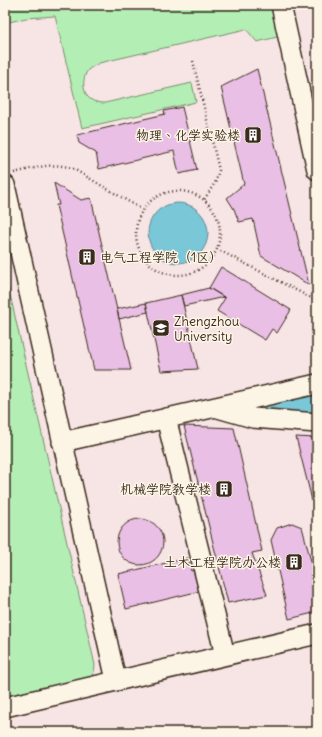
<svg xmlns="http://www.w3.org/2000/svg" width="322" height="737" viewBox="0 0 322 737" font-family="Delius,'LXGW WenKai TC',sans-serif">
  <rect width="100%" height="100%" fill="#f7e5e5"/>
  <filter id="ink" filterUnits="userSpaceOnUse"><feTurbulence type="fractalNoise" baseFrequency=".025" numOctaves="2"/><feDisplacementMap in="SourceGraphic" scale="8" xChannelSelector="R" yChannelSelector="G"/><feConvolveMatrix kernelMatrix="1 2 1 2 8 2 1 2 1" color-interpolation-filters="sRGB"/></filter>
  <g filter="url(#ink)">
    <path fill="#b3efb5" stroke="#778c6a" d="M5 5H274L281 36 257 42 246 29 99 63C96 65 91 67 88 70 82 77 82 93 90 99 94 102 100 103 105 103L192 83 196 102 82 128 55 16 26 18 5 23Z
      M5 273 95 665 94 672 91 677 5 697Z"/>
    <path fill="#7ac7d8" stroke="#61888e" d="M148 233a30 30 0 1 1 60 0a30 30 0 1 1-60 0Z
      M317 393V415L253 409 252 407Z"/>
    <path fill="#eabfe6" stroke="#3b2a1e" d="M257 69 309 285 261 256 253 219 239 222 234 209 227 198 244 184 221 87Z
      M182 107 197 170 179 174 174 151 99 169 96 153 79 143 77 135 165 114 164 111Z
      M54 183 81 200 91 198 131 370H94L56 205H59Z
      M221 267 291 310 277 333 272 329 265 340 217 311 225 298 209 288Z
      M209 288 224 297 184 306 181 295Z
      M181 295 198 369 161 371 146 303Z
      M146 303 148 312 119 319 117 309Z
      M184 426 234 428 262 551 252 553 267 595 228 603Z
      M296 437 317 438V520Z
      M117 542a23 23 0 1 1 46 0a23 23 0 1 1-46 0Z
      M292 523 302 527 317 584V612L289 619 271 540 277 528Z
      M188 558 191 571 199 569 204 590 126 609 118 574Z"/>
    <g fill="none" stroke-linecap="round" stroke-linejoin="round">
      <defs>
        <path id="minor" d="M281 5 317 170
          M5 185 116 680
          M218 408 253 418 317 423
          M166 418 225 655
          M62 442 317 384
          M5 707 317 634"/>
      </defs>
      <use href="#minor" stroke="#3b2a1e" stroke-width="22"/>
      <path stroke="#3b2a1e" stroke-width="2.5" stroke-dasharray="1 3" stroke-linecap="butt" d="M193 61 219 170 216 181 204 200
        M14 173C35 168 51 162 72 168L143 210
        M136 233a42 42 0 1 1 84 0a42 42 0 1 1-84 0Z
        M217 249 317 301"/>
      <use href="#minor" stroke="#fcf5e5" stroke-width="19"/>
    </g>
  </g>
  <defs>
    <symbol id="building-square" viewBox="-11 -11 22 22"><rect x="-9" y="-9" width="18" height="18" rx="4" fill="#3b2a1e" stroke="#fcf5e5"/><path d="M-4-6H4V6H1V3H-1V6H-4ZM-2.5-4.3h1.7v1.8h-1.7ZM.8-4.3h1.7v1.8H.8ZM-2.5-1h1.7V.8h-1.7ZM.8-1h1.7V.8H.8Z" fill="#fff"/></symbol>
    <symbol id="university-square" viewBox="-11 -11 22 22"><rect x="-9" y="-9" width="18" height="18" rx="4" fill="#3b2a1e" stroke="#fcf5e5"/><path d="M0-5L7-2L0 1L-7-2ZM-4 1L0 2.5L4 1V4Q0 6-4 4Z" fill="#fff"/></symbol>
  </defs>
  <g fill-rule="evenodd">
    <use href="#building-square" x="243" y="125" width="20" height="20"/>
    <use href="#building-square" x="77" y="247" width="20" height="20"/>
    <use href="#university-square" x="151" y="318" width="20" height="20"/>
    <use href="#building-square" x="214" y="479" width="20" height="20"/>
    <use href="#building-square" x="284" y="552" width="20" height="20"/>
  </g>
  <g text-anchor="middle" stroke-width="3" stroke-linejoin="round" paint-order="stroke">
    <g font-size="13" fill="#3b2a1e" stroke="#fcf5e5" text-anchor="end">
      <text x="240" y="140">物理、化学实验楼</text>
      <text x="100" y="262" text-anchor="start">电气工程学院（1区）</text>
      <text x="174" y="326" text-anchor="start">Zhengzhou<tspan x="174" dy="15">University</tspan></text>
      <text x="211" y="494">机械学院教学楼</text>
      <text x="281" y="567">土木工程学院办公楼</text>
    </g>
  </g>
  <rect width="322" height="737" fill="none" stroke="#fcf5e5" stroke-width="20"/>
  <rect x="10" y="10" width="302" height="717" fill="none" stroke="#3b2a1e" stroke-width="1.5" filter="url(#ink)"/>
</svg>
